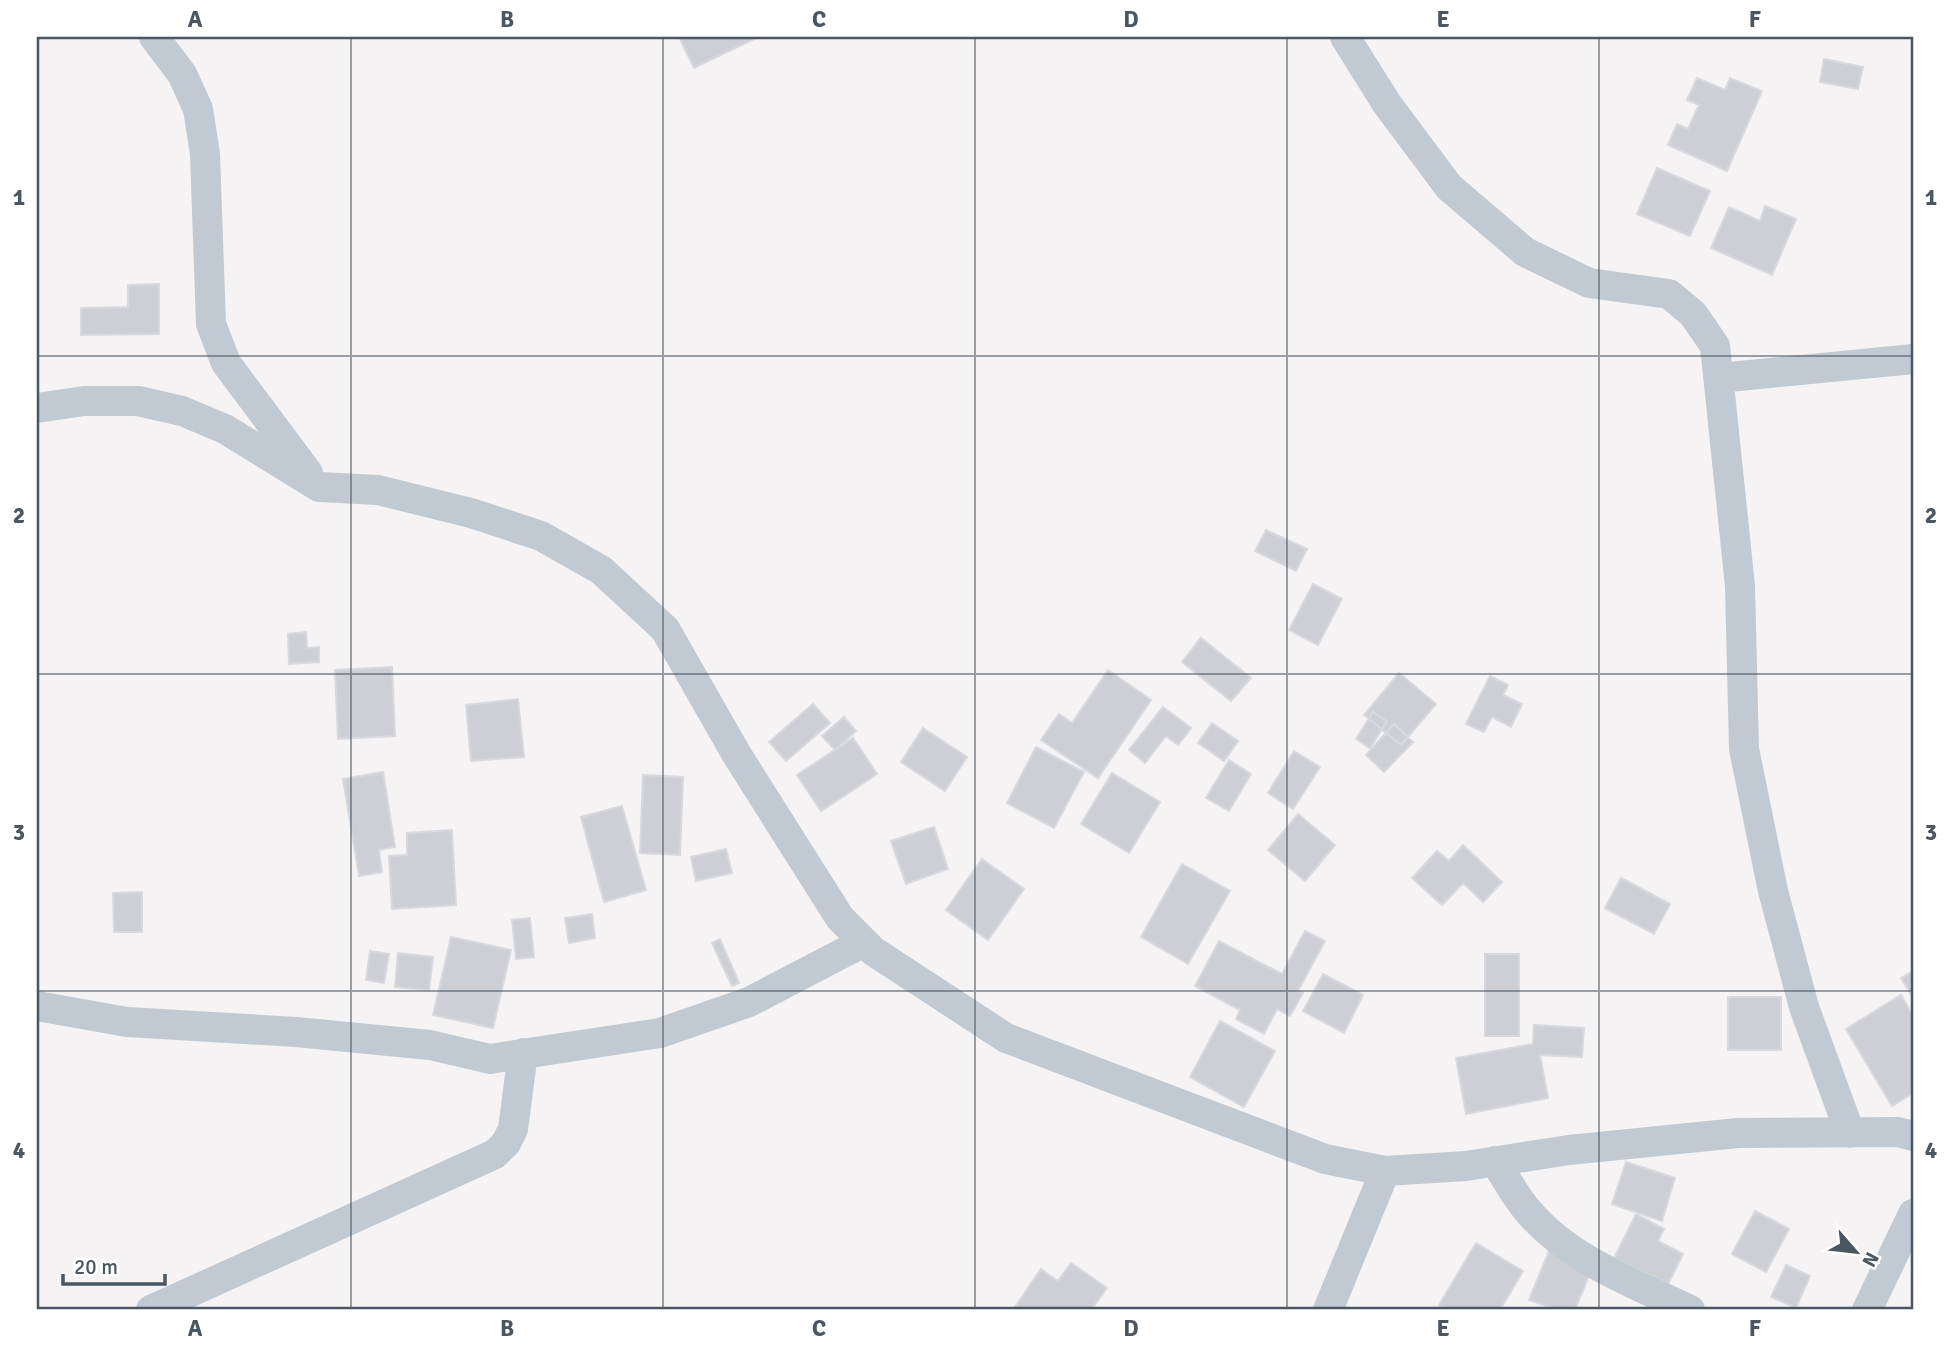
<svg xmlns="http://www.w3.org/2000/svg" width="1950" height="1347" viewBox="0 0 1950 1347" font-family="Signika,sans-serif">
  <rect width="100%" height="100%" fill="#f5f3f3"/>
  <path fill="#cdcfd5" stroke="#d7d9de" stroke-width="2" d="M679 37H758L694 68Z
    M1824 59 1863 67 1858 89 1820 82Z
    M1697 78 1725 90 1730 78 1762 91 1727 171 1668 145 1677 124 1688 129 1699 105 1687 100Z
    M1657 168 1710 191 1690 236 1637 214Z
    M1765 206 1796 219 1772 275 1711 248 1729 207 1760 221Z
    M159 284V334L81 335V308L128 307V285Z
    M1266 530 1307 549 1296 571 1255 551Z
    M1313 584 1342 599 1318 645 1289 630Z
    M306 632 307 648 319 647V662L289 664 288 634Z
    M1201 638 1251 678 1231 701 1182 662Z
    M392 667 395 736 338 739 335 670Z
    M1108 670 1151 700 1098 778 1041 740 1059 714 1072 723Z
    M1399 673 1436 704 1401 745 1364 715Z
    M1490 676 1508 685 1503 695 1522 704 1511 727 1492 717 1484 732 1466 724Z
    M518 699 524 757 471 761 466 705Z
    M813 704 830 723 786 761 769 742Z
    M1163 707 1191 728 1178 745 1166 736 1145 763 1129 750Z
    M1373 712 1387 721 1370 748 1356 739Z
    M844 717 856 731 835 750 822 736Z
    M1212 723 1238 741 1224 761 1198 743Z
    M1394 724 1413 742 1384 772 1366 755Z
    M923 728 967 757 945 791 901 762Z
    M853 738 877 774 821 811 797 775Z
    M1036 747 1084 772 1054 828 1007 803Z
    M1294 751 1320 767 1293 809 1268 793Z
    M1229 760 1251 774 1229 811 1206 798Z
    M383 772 395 847 379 850 382 872 359 876 343 779Z
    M1112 773 1160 802 1129 853 1081 824Z
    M643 775 683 777 680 855 640 853Z
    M622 806 646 890 604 902 581 817Z
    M1298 814 1335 845 1305 881 1268 850Z
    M934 827 948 869 906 884 891 841Z
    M452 830 456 905 392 909 389 856 407 855V833Z
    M1463 845 1502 882 1483 902 1463 883 1442 905 1412 878 1437 851 1449 861Z
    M726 849 732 873 696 881 691 857Z
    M982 859 1024 889 988 940 946 910Z
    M1182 864 1230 891 1188 964 1141 937Z
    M1621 878 1670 904 1654 934 1605 908Z
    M142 892V932H114L113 893Z
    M592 914 595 938 569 943 565 918Z
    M530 918 534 957 516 959 512 920Z
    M1305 931 1325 941 1298 991 1303 993 1290 1016 1277 1009 1264 1034 1236 1019 1240 1010 1195 986 1219 941 1282 974Z
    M451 937 511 950 493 1028 433 1015Z
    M720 939 739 983 732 986 712 943Z
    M370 951 389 954 384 983 366 980Z
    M398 953 433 957 429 990 395 987Z
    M1485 954H1519V1036H1485Z
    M1913 971V997L1901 978Z
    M1323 974 1363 995 1344 1033 1303 1011Z
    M1901 995 1913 1016V1093L1892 1106 1846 1029Z
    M1728 997H1781V1050H1728Z
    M1220 1021 1275 1051 1244 1107 1190 1077Z
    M1534 1025 1584 1028 1582 1057 1540 1055 1548 1098 1466 1114 1456 1058 1533 1044Z
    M1626 1162 1675 1178 1662 1221 1612 1204Z
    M1755 1211 1789 1229 1766 1272 1732 1254Z
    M1636 1214 1664 1229 1658 1241 1683 1254 1668 1284 1614 1258Z
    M1476 1243 1523 1271 1500 1310H1449L1439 1305Z
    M1549 1251 1592 1268 1575 1310H1557L1529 1300Z
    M1071 1263 1107 1288 1091 1310H1013L1041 1269 1058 1281Z
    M1786 1265 1810 1276 1796 1308 1771 1297Z"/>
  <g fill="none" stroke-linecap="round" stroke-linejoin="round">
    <path stroke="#c1cad2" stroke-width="30" d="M154 37 182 74 198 109 205 154 211 324 226 363 308 473
      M1345 37 1387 104 1449 187 1525 252 1589 283 1669 294 1693 314 1715 346 1740 586 1744 749 1773 891 1804 1007 1850 1133
      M1719 378 1913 359
      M37 408 84 401H138L182 411 225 429 319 487 378 490 471 513 541 536 601 570 665 629 737 755 840 918 873 951 1006 1038 1325 1159 1385 1171 1466 1166 1569 1150 1738 1133 1898 1132 1913 1136
      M37 1006 127 1022 296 1032 430 1045 490 1059 660 1033 749 1002 864 942
      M1495 1161C1505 1177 1515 1196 1528 1211 1569 1260 1634 1283 1690 1310
      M151 1310 495 1154 506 1143 513 1129 523 1053
      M1328 1310 1385 1171
      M1867 1310 1913 1214"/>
  </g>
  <path fill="none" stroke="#4a5661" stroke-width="2" stroke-opacity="0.55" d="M351 37V1310M663 37V1310M975 37V1310M1287 37V1310M1599 37V1310M37 356H1913M37 674H1913M37 991H1913"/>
  <rect width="1950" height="1347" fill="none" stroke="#ffffff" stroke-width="77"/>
  <g transform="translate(1856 1252) rotate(118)" stroke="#ffffff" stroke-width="5" paint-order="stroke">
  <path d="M0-5L12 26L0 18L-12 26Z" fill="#4a5661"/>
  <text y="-10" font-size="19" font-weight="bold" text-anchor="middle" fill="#4a5661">N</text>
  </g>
  <path d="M63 1274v10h102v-10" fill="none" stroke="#4a5661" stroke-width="3.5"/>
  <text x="74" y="1274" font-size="21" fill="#4a5661" stroke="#ffffff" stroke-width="5" paint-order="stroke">20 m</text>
  <rect x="38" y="38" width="1874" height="1270" fill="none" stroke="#4a5661" stroke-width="2.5"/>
  <g font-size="23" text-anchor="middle" font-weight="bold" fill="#4a5661">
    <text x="195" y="27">A</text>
    <text x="507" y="27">B</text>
    <text x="819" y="27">C</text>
    <text x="1131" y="27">D</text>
    <text x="1443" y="27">E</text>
    <text x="1755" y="27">F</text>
    <text x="19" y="205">1</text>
    <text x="1931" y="205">1</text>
    <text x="19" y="523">2</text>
    <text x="1931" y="523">2</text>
    <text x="19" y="840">3</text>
    <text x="1931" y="840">3</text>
    <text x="19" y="1158">4</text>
    <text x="1931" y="1158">4</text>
    <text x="195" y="1336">A</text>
    <text x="507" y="1336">B</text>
    <text x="819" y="1336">C</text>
    <text x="1131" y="1336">D</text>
    <text x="1443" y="1336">E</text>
    <text x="1755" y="1336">F</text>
  </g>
</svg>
